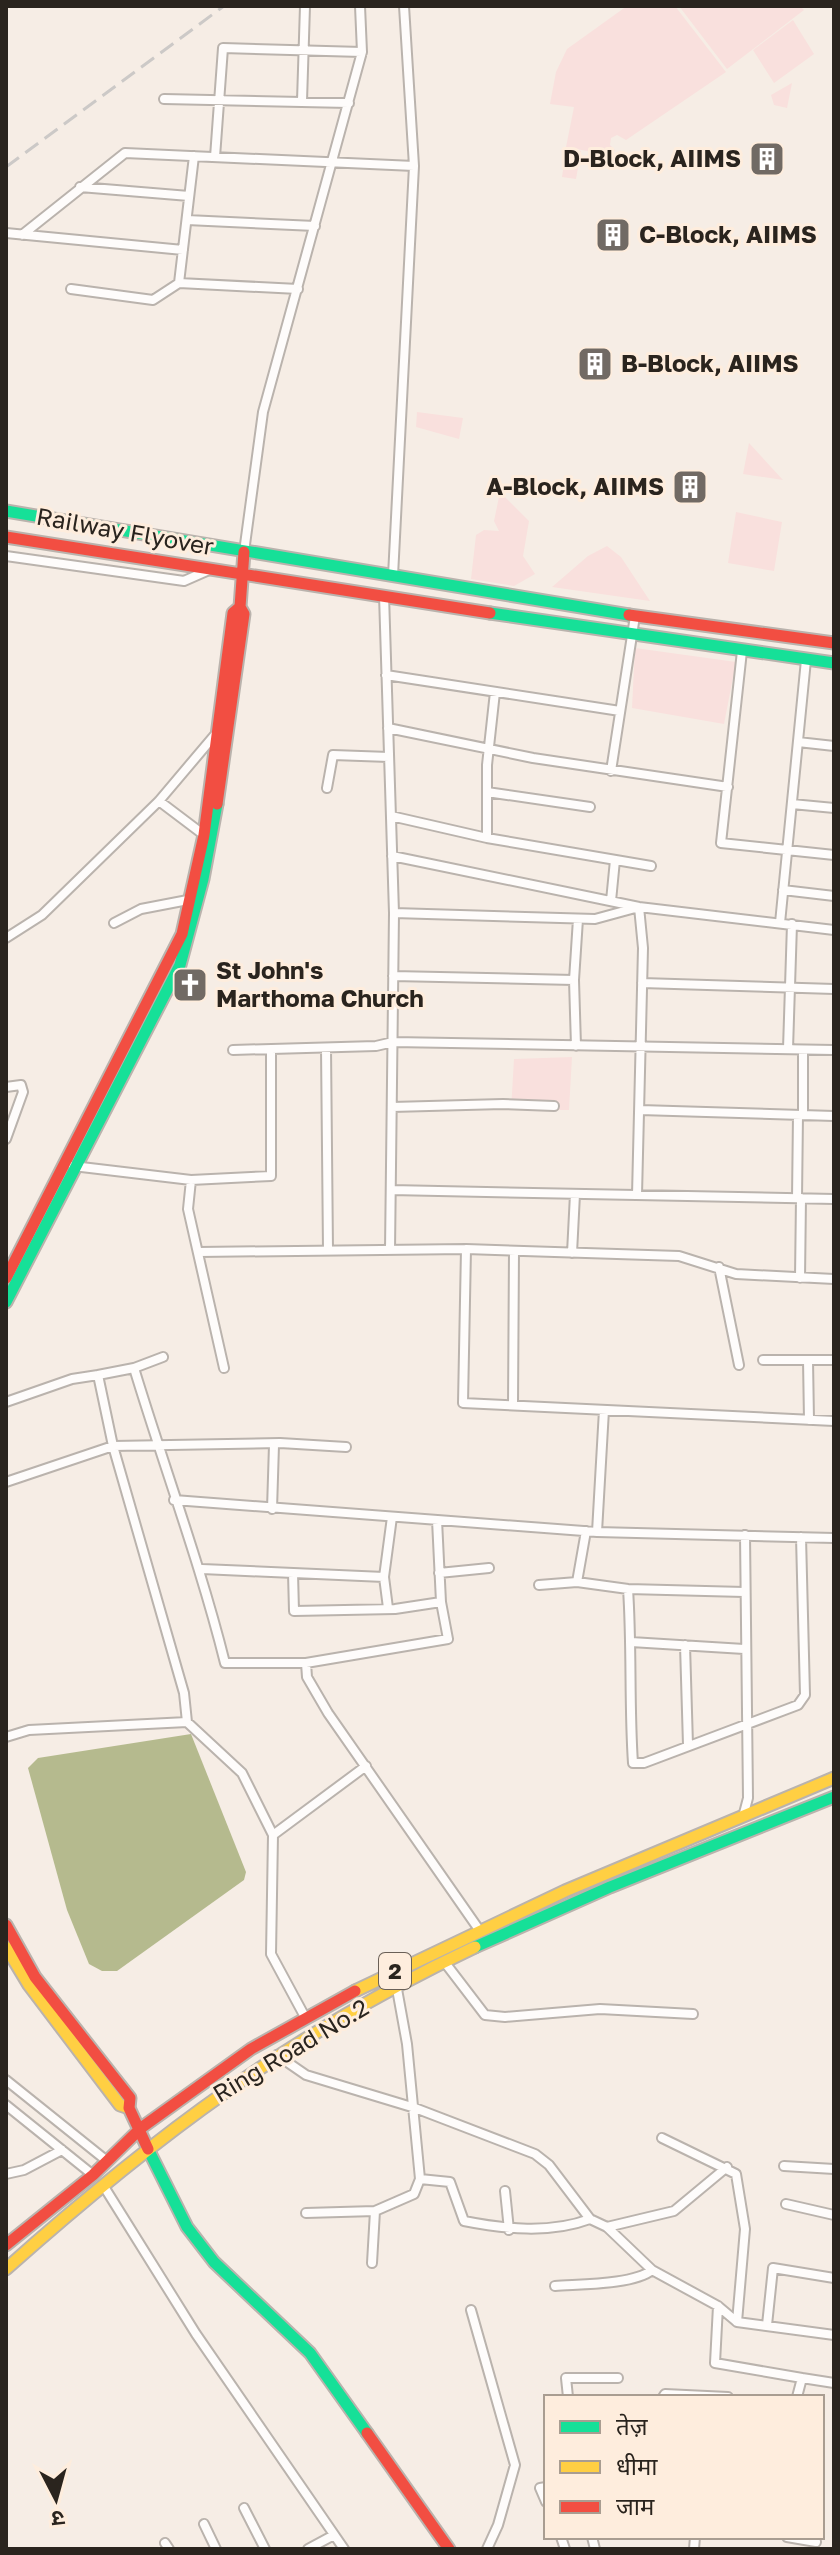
<svg xmlns="http://www.w3.org/2000/svg" width="840" height="2555" viewBox="0 0 840 2555" font-family="'Golos Text','Noto Sans Devanagari',sans-serif">
  <rect width="100%" height="100%" fill="#f6ede5"/>
  <path fill="#f9e0dd" d="M627 6H675L726 72 626 140 617 135 611 138 610 145 615 150 608 155 566 147 574 107 550 104 556 72 567 49Z
    M679 6H800L804 10 727 69Z
    M793 20 814 54 774 83 753 50Z
    M792 83 787 108 774 105 771 95Z
    M566 149 581 151 576 179 562 177Z
    M417 412 463 418 459 439 416 427Z
    M749 443 783 480 743 474Z
    M500 492 529 521 523 556 535 574 514 586 471 579 476 535 484 530 499 531 494 521Z
    M736 512 782 522 774 571 728 563Z
    M607 546 621 557 650 601 552 587 588 556Z
    M635 648 736 662 724 724 632 708Z
    M572 1057 569 1110H511L514 1059Z"/>
  <path fill="#b5ba8e" d="M191 1734 246 1872 244 1880 117 1971H102L89 1964 67 1910 28 1768 38 1758Z"/>
  <g fill="none" stroke-linecap="round" stroke-linejoin="round">
    <defs>
      <path id="street" d="M164 99 349 103
        M302 101 305 6
        M215 157 223 48 362 52
        M80 187 189 196
        M187 220 315 226
        M6 233 183 250
        M22 235 125 153 414 166
        M179 283 194 156
        M71 289 153 300 179 283 298 289
        M244 552 263 412 362 52 360 6
        M6 556 184 581 209 570
        M393 576 414 166 404 6
        M384 595 394 913 390 1250
        M742 651 721 843 834 855
        M386 675 620 711
        M388 728 533 758 728 787
        M798 742 834 746
        M611 771 635 616
        M327 788 333 755 389 757
        M487 792 590 807
        M159 801 204 835
        M792 804 834 808
        M391 816 487 838 651 866
        M487 838V765L495 692
        M392 856 639 907 834 930
        M783 890 834 896
        M611 901 615 860
        M394 913 595 919 639 907 643 948 637 1195
        M114 923 141 909 193 899
        M780 923 806 660
        M6 938 42 915 159 801 219 730
        M393 976 574 980
        M642 983 834 989
        M576 1046 574 980 578 919
        M326 1048 328 1250
        M788 1049 792 924
        M233 1050 376 1046 393 1042 834 1050
        M6 1087 21 1085 23 1092 6 1139
        M392 1107 503 1104 554 1106
        M640 1110 834 1116
        M803 1115V1050
        M73 1166 191 1180 271 1176V1052
        M191 1180 188 1209 224 1368
        M391 1190 834 1199
        M797 1198 798 1115
        M466 1249 463 1403 834 1421
        M199 1252 466 1249 679 1256 736 1274 834 1279
        M572 1253 575 1194
        M719 1267 739 1365
        M800 1278 801 1198
        M763 1360H834
        M808 1360 809 1420
        M134 1368 163 1357
        M98 1375 134 1368C164 1467 200 1563 225 1663H306L448 1639 441 1602 437 1520
        M6 1402 72 1379 98 1375 113 1446 184 1693 187 1722
        M513 1405 514 1251
        M6 1482 113 1446 280 1443 346 1447
        M174 1500 597 1532 834 1538
        M272 1509 274 1445
        M597 1532 604 1410
        M202 1569 384 1577
        M293 1573 294 1611 395 1609 441 1602
        M439 1573 489 1568
        M577 1582 586 1531
        M539 1585 577 1582 628 1589 744 1592
        M628 1589C632 1647 629 1705 633 1763H644L798 1705 805 1695 801 1537
        M388 1608 384 1577 392 1517
        M631 1642 744 1649
        M685 1645 688 1745
        M306 1663 307 1677 328 1713 480 1931
        M6 1737 29 1730 187 1722 242 1773 273 1835
        M743 1817 748 1798 745 1535
        M446 1964 485 2015 505 2017 600 2009 693 2014
        M305 2017 271 1954 273 1835 366 1766
        M277 2055 306 2075 415 2108 535 2154 549 2165 590 2219 607 2227 652 2270 718 2306 737 2322 834 2335
        M6 2080 107 2161
        M6 2105 93 2175
        M662 2138 736 2174 745 2229 737 2322
        M784 2166 834 2169
        M6 2174 24 2170 62 2150
        M420 2179 450 2182 464 2221C504 2229 550 2234 590 2219
        M103 2185 196 2334 344 2549
        M505 2191 509 2230
        M786 2204 834 2215
        M306 2213 375 2211 414 2194 420 2179 407 2044 397 1989
        M607 2227 674 2211 727 2167
        M372 2263 375 2211
        M555 2286C579 2284 633 2285 652 2270
        M718 2306 715 2363 802 2378
        M471 2310 515 2465 498 2525 487 2549
        M767 2325 773 2268 834 2278
        M568 2397 566 2378H618
        M663 2397 665 2394 728 2397
        M797 2397 802 2378 834 2383
        M546 2487 540 2488 546 2502
        M244 2508 265 2549
        M204 2524 216 2549
        M561 2537 565 2549
        M592 2537 595 2549
        M787 2537 816 2542
        M165 2543 169 2549
        M308 2549 334 2535
        M694 2549 695 2537"/>
      <path id="fast" d="M6 511 629 615
        M490 613 834 663
        M6 1302 180 965 203 879 217 804
        M475 1947 610 1887 834 1797
        M148 2149 187 2227 214 2262 310 2353 367 2433"/>
      <path id="slow" d="M6 1947 29 1985 120 2105 129 2108
        M355 1991 565 1891 834 1778
        M6 2269C155 2136 292 2033 475 1947"/>
      <path id="jam" d="M6 537 490 613
        M629 615 834 643
        M217 804 244 614 240 607 244 552
        M6 1278 182 934 204 835 233 613 240 607
        M6 1925 35 1977 130 2098 129 2108 148 2149
        M6 2245 93 2175 141 2128 251 2049 355 1991
        M367 2433 449 2549"/>
    </defs>
    <use href="#street" stroke="#bab3ad" stroke-width="12"/>
    <use href="#fast" stroke="#bab3ad" stroke-width="15"/>
    <use href="#slow" stroke="#bab3ad" stroke-width="15"/>
    <use href="#jam" stroke="#bab3ad" stroke-width="15"/>
    <use href="#street" stroke="#fefcfb" stroke-width="8"/>
    <use href="#fast" stroke="#16e098" stroke-width="11"/>
    <use href="#slow" stroke="#ffcf43" stroke-width="11"/>
    <use href="#jam" stroke="#f24e42" stroke-width="11"/>
    <path stroke="#ccc9c7" stroke-width="3" stroke-dasharray="16 8" stroke-linecap="butt" d="M6 167 224 6"/>
  </g>
  <defs>
    <symbol id="building-square" viewBox="-11 -11 22 22"><rect x="-9" y="-9" width="18" height="18" rx="4" fill="#716a64" stroke="#feeddd"/><path d="M-4-6H4V6H1V3H-1V6H-4ZM-2.5-4.3h1.7v1.8h-1.7ZM.8-4.3h1.7v1.8H.8ZM-2.5-1h1.7V.8h-1.7ZM.8-1h1.7V.8H.8Z" fill="#fff"/></symbol>
    <symbol id="church-square" viewBox="-11 -11 22 22"><rect x="-9" y="-9" width="18" height="18" rx="4" fill="#716a64" stroke="#feeddd"/><path d="M-1.2-6h2.4v3.5h3.3v2.4h-3.3V6h-2.4V-.1h-3.3v-2.4h3.3Z" fill="#fff"/></symbol>
  </defs>
  <g fill-rule="evenodd">
    <use href="#building-square" x="747" y="139" width="40" height="40"/>
    <use href="#building-square" x="593" y="215" width="40" height="40"/>
    <use href="#building-square" x="575" y="344" width="40" height="40"/>
    <use href="#building-square" x="670" y="467" width="40" height="40"/>
    <use href="#church-square" x="170" y="965" width="40" height="40"/>
  </g>
  <g text-anchor="middle" stroke-width="6" stroke-linejoin="round" paint-order="stroke">
    <rect fill="#feeddd" stroke="#6a6057" stroke-width="2" x="379" y="1953" width="32" height="36" rx="6"/>
    <g font-size="22" font-weight="bold" fill="#2a241e">
      <text x="395" y="1979">2</text>
    </g>
    <g font-size="24" font-weight="bold" fill="#2a241e" stroke="#feeddd" text-anchor="start">
      <text x="741" y="167" text-anchor="end">D-Block, AIIMS</text>
      <text x="639" y="243">C-Block, AIIMS</text>
      <text x="621" y="372">B-Block, AIIMS</text>
      <text x="664" y="495" text-anchor="end">A-Block, AIIMS</text>
      <text x="216" y="979">St John's<tspan x="216" dy="28">Marthoma Church</tspan></text>
    </g>
    <g font-size="24" fill="#2a241e" stroke="#feeddd">
      <text transform="translate(125 532) rotate(10)" y="8">Railway Flyover</text>
      <text transform="translate(291 2051) rotate(-31)" y="8">Ring Road No.2</text>
    </g>
  </g>
  <rect width="840" height="2555" fill="none" stroke="#2a241e" stroke-width="16"/>
  <rect x="544" y="2395" width="280" height="144" fill="#feeddd" stroke="#a99d91" stroke-width="2"/>
  <rect x="560" y="2421" width="40" height="12" fill="#16e098" stroke="#a99d91" stroke-width="2"/>
  <text x="616" y="2435" font-size="24" fill="#2a241e">तेज़</text>
  <rect x="560" y="2461" width="40" height="12" fill="#ffcf43" stroke="#a99d91" stroke-width="2"/>
  <text x="616" y="2475" font-size="24" fill="#2a241e">धीमा</text>
  <rect x="560" y="2501" width="40" height="12" fill="#f24e42" stroke="#a99d91" stroke-width="2"/>
  <text x="616" y="2515" font-size="24" fill="#2a241e">जाम</text>
  <g transform="translate(56 2499) rotate(174)" stroke="#feeddd" stroke-width="6" paint-order="stroke">
  <path d="M0-6L14 30L0 20L-14 30Z" fill="#2a241e"/>
  <text y="-12" font-size="22" font-weight="bold" text-anchor="middle" fill="#2a241e">उ</text>
  </g>
</svg>
